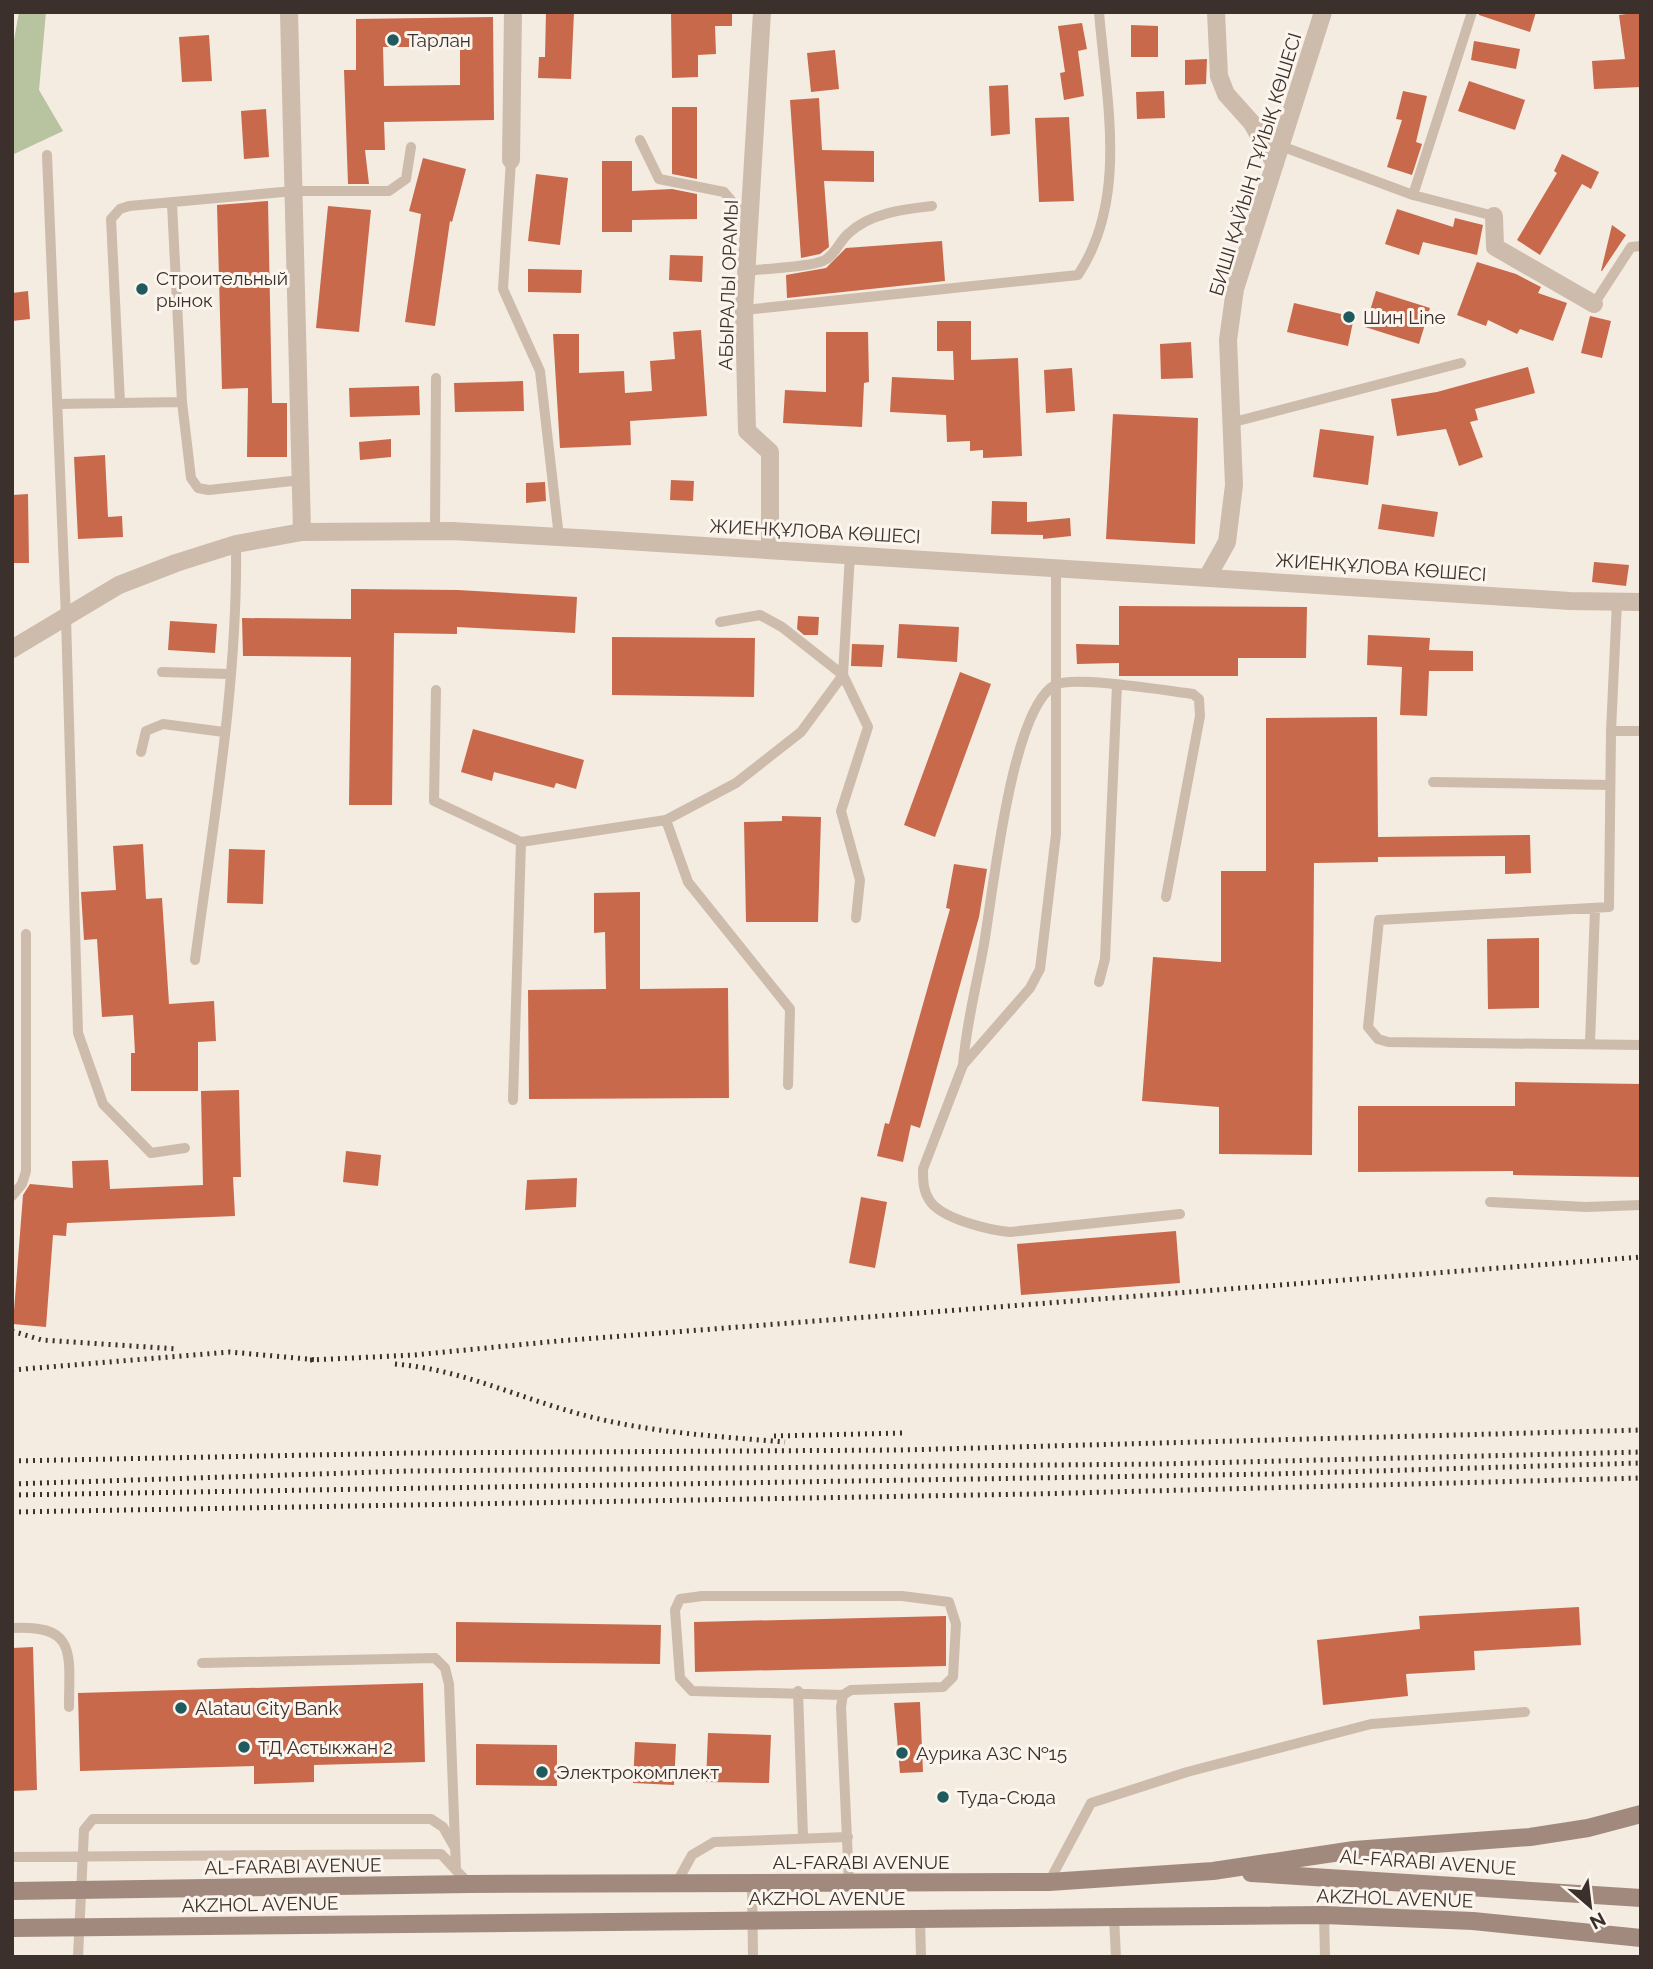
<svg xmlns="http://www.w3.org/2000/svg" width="1653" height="1969" viewBox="0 0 1653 1969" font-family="Raleway,sans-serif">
  <rect width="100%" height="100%" fill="#f4ebe1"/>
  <path fill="#b8c4a0" d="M19 12H46L39 90 63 131 12 155V51Z"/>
  <path fill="#c8694b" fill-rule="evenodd" d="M546 12H574L571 79 538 78 539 57H545Z
    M671 12H732V26H715L716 54 698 55V77L672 78Z
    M1479 12H1536L1530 32 1479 15Z
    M1641 12V87L1594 89 1592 61 1625 59 1619 15Z
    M493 17 494 120 384 122 385 150H365L369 184H348L344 70H356V19ZM383 47H460V85L384 86Z
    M1082 23 1087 49 1078 51 1084 96 1064 100 1060 73 1065 72 1058 26Z
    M1131 25 1158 26V57H1131Z
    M209 35 212 81 182 82 179 37Z
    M1474 41 1520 49 1516 69 1471 60Z
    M835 50 839 89 811 92 807 53Z
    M1207 59 1206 84 1185 85V60Z
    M1469 81 1525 100 1515 130 1458 111Z
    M1008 85 1010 134 991 136 989 86Z
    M1164 91 1165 118 1137 119 1136 92Z
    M1403 91 1427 96 1416 142 1422 144 1412 175 1387 167 1402 120 1396 119Z
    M819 98 822 150 874 151V182L824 181 829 247 820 254 801 258 790 100Z
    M672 107H697V179L672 174Z
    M266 109 269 157 244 159 241 111Z
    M1069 117 1074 201 1039 202 1035 118Z
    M1562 154 1599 172 1591 189 1582 184 1540 255 1517 240 1557 173 1554 171Z
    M423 158 466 169 452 222 450 221 435 326 405 322 421 214 409 211Z
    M602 161H632V191L672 189 697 194V219L632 220V232H602Z
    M536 174 568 178 560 245 528 241Z
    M268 201 272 403H287V457H247L248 388 222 389 217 205Z
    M328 206 371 210 359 332 316 328Z
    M1397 209 1453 227 1455 218 1483 225 1477 255 1423 242 1419 255 1385 244Z
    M1612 225 1626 235 1602 271H1601Z
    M942 241 945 281 787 298 786 275 826 268 846 248Z
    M670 255 703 256 702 282 669 280Z
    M1477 262 1516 274 1541 287 1538 293 1567 303 1553 341 1520 329 1517 334 1488 320 1486 326 1457 315Z
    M528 269 582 270 581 293 528 292Z
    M28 291 30 319 12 321V293Z
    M1376 291 1430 308 1419 344 1365 327Z
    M1294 303 1354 317 1348 346 1287 332Z
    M1590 316 1611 321 1602 358 1581 353Z
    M937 321H971V360L1018 358 1022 456 983 458V450L970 451V441L947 442 946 415 890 412 892 377 954 380 953 351H937Z
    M701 330 707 416 630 421 631 445 560 448 553 334H579V373L624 371 625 393 652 391 650 361 675 359 673 332Z
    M826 332H868L869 382 864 383 862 427 783 423 785 390 826 392Z
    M1191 342 1193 378 1161 379 1160 344Z
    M1528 367 1535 393 1475 409 1478 420 1470 422 1483 457 1459 466 1446 429 1397 436 1391 399 1437 392Z
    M1072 368 1075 411 1046 413 1044 370Z
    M523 381 524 411 455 412 454 383Z
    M419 386 420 415 350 417 349 388Z
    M1113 414 1198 418 1195 544 1106 539Z
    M1320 429 1374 436 1368 485 1313 477Z
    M391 439V457L360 460 359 442Z
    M105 455 108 517 122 516 123 537 78 539 74 457Z
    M671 480 694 481 693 501 670 500Z
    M545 482 546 501 526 503V483Z
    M28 494 29 563H12V495Z
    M992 501 1027 502V522L1070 518 1071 536 1043 539V535L991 534Z
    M1382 504 1438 512 1434 537 1378 529Z
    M1594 562 1629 565 1626 586 1592 582Z
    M351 589 458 590 577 597 575 633 457 627V634L394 633 392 805H349L351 657 243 656 242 618 351 619Z
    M1119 606 1307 607 1306 658H1238V676H1119V663L1077 664 1076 644 1119 645Z
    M798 616 819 617 818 635H804L797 629Z
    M170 621 217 624 215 653 168 650Z
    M899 624 959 627 957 662 897 658Z
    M1368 635 1430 638 1429 650 1473 651V671H1429L1427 716 1400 715 1402 667 1367 665Z
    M612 637 755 638 754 697 612 695Z
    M852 644 884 645 882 667 851 666Z
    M960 672 991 684 935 837 904 825Z
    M1377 717 1378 837 1530 835 1531 873 1505 874V856L1378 857V862L1314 863 1312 1155 1219 1154V1107L1142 1101 1153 957 1221 962V871H1266V718Z
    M473 729 584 760 576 789 556 783 554 788 494 772 492 781 461 772Z
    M782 816 821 817 818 922H746L744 822 782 821Z
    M143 844 146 899 162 898 169 1004 214 1001 216 1041 198 1042V1091H131V1053H135L133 1015 102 1017 97 939 84 940 81 892 116 890 113 846Z
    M229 849 265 850 263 904 227 903Z
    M954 864 987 869 979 917 920 1128 911 1125 903 1162 877 1156 885 1123 889 1124 950 909 946 908Z
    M640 892V989L728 988 729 1098 529 1099 528 990 606 989 605 932 594 933V893Z
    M1539 938V1008L1488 1009 1487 939Z
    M1515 1082 1641 1084V1177L1513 1175V1171L1358 1172V1106H1515Z
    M239 1090 241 1177H233L235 1216 67 1223 66 1236 53 1235 46 1327 13 1324 23 1195 30 1184 73 1188 72 1161 108 1160 110 1189 203 1185 201 1091Z
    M346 1151 381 1155 378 1186 343 1182Z
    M577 1178 576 1207 525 1210 527 1180Z
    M861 1197 887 1202 875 1268 849 1263Z
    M1176 1231 1180 1283 1021 1295 1017 1244Z
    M1579 1607 1581 1645 1474 1651 1475 1670 1406 1674 1408 1696 1323 1705 1317 1640 1420 1629 1419 1616Z
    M946 1616V1666L695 1672 694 1622Z
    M456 1622 661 1625 660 1664 456 1662Z
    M33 1647 37 1790 12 1791V1648Z
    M423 1683 425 1762 314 1765V1782L254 1784V1766L80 1771 78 1693Z
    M920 1702 923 1772 900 1773 894 1703Z
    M708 1733 771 1735 769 1783 706 1782Z
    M635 1742 676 1744 674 1785 633 1783Z
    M476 1744 557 1745V1786L476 1785Z"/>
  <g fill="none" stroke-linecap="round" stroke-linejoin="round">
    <path stroke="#cdbbac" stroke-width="10" d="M640 140 659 179 724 192 749 221
      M1281 146 1413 195 1472 12
      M47 155 66 618 78 1033 103 1104 151 1153 185 1148
      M511 160 503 289 540 371 559 537
      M1413 195 1494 216
      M172 204 182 402 191 478 198 488 209 490 301 480
      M746 271C768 268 804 268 823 261 835 256 839 241 849 233 870 213 905 209 932 206
      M1594 304 1631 247 1641 246
      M744 310 1078 275C1129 198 1106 99 1099 12
      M120 403 111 219 120 209 129 206 294 191H389L406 179 411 147
      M57 404 182 402
      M1230 423 1461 363
      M435 531 436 378
      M1056 566V834L1040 969 1030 988 963 1065 923 1169C923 1181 923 1191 930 1201 942 1219 989 1230 1010 1232L1180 1214
      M1617 602 1611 731 1609 907 1379 920 1368 1027 1378 1039 1388 1042 1641 1045
      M720 622 760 615 782 627 843 675 868 727 841 811 860 880 856 918
      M162 672 229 674
      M436 690 434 801 521 842
      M1611 731H1641
      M141 752 146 731 163 724 224 732
      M1433 782 1610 785
      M666 820 688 882 790 1009 788 1085
      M195 960C213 823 238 683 236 544
      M1099 982 1105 959 1117 685
      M1590 1043 1595 909
      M963 1065C966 1024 977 984 984 944 993 893 1011 709 1055 685 1073 675 1168 691 1193 694L1199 699 1200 716 1166 897
      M513 1100 521 842 666 820 736 783 801 732 843 675 850 554
      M12 1196 22 1184 26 1171V934
      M1490 1202 1586 1207 1641 1205
      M12 1628C78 1624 69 1655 69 1707
      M202 1663 435 1658 445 1668 449 1684 456 1870
      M798 1691 803 1837
      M843 1695 692 1691 680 1678 675 1610 680 1599 702 1596H902L949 1602 956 1624 953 1677 943 1687 851 1690 843 1695 841 1707 849 1883
      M12 1857 441 1854 469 1884
      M1049 1882 1091 1803 1187 1772 1371 1724 1525 1712
      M752 1883 753 1957
      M676 1884 692 1855 714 1842 848 1837
      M1324 1915 1325 1957
      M1114 1917 1116 1957
      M920 1918 921 1957
      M78 1957 84 1830 93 1819H431L443 1827 455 1848"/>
    <path stroke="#cdbbac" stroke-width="18" d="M289 12 302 532
      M762 12 744 310 747 431 770 452V549
      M1216 12 1219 76 1226 94 1252 123 1275 164
      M511 160 513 12
      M1494 216 1495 247 1594 304
      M1208 576 1227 542 1234 485 1228 340 1235 289 1323 12"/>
    <path stroke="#cdbbac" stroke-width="18" d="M12 649 119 585 176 563 236 544 302 532 452 531 595 539 1570 601 1641 602"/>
    <path stroke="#a18a7d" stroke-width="18" d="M1251 1873 1641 1898
      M12 1891 469 1884 1049 1882 1213 1871 1354 1850 1530 1837 1588 1828 1641 1814
      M12 1928 1324 1915 1473 1921 1641 1938"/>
    <path stroke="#3b302b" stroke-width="5" stroke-dasharray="2 5" stroke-linecap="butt" d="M12 1331 42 1340 178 1349
      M310 1360 414 1355 558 1341 1641 1257
      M395 1364C457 1369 510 1394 569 1411 639 1432 712 1436 785 1442
      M12 1370 230 1352 318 1360
      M774 1436 903 1433
      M12 1461 412 1453 902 1450 1641 1430
      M12 1484 409 1471 1160 1464 1641 1452
      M12 1495 1273 1474 1641 1463
      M12 1512 1034 1494 1641 1478"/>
  </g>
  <g fill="#1f5a5e" stroke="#fbf5ee" stroke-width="2.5">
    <circle cx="393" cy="40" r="7"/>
    <circle cx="142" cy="289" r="7"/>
    <circle cx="1349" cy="317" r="7"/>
    <circle cx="181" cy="1708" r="7"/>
    <circle cx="244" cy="1747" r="7"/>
    <circle cx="902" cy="1753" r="7"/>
    <circle cx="542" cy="1772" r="7"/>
    <circle cx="943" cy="1797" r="7"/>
  </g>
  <g text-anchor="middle" stroke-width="6" stroke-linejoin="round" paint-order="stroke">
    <g font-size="19" fill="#3b302b" stroke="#fbf5ee" text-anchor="start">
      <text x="407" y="47">Тарлан</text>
      <text x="156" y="285">Строительный<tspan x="156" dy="22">рынок</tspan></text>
      <text x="1363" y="324">Шин Line</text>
      <text x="195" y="1715">Alatau City Bank</text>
      <text x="258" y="1754">ТД Астыкжан 2</text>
      <text x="916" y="1760">Аурика АЗС №15</text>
      <text x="556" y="1779">Электрокомплект</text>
      <text x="957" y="1804">Туда-Сюда</text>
    </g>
    <g font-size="19" fill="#3b302b" stroke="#fbf5ee">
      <text transform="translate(1255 164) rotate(-73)" y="7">БИШІ ҚАЙЫҢ ТҰЙЫҚ КӨШЕСІ</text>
      <text transform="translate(728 285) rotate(-88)" y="7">АБЫРАЛЫ ОРАМЫ</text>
      <text transform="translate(815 531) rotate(3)" y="7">ЖИЕНҚҰЛОВА КӨШЕСІ</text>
      <text transform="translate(1381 567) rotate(4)" y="7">ЖИЕНҚҰЛОВА КӨШЕСІ</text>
      <text x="861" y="1869">AL-FARABI AVENUE</text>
      <text transform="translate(1428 1862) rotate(4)" y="7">AL-FARABI AVENUE</text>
      <text transform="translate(293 1866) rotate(-1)" y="7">AL-FARABI AVENUE</text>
      <text x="827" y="1905">AKZHOL AVENUE</text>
      <text transform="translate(1395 1898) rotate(2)" y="7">AKZHOL AVENUE</text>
      <text transform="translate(260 1904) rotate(-1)" y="7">AKZHOL AVENUE</text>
    </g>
  </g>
  <rect width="1653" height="1969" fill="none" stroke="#3b302b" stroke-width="28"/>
  <g transform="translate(1590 1906) rotate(152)" stroke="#fbf5ee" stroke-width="5" paint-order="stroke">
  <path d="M0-5L12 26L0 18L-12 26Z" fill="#3b302b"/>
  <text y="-10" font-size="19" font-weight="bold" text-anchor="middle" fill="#3b302b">N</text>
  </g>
</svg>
